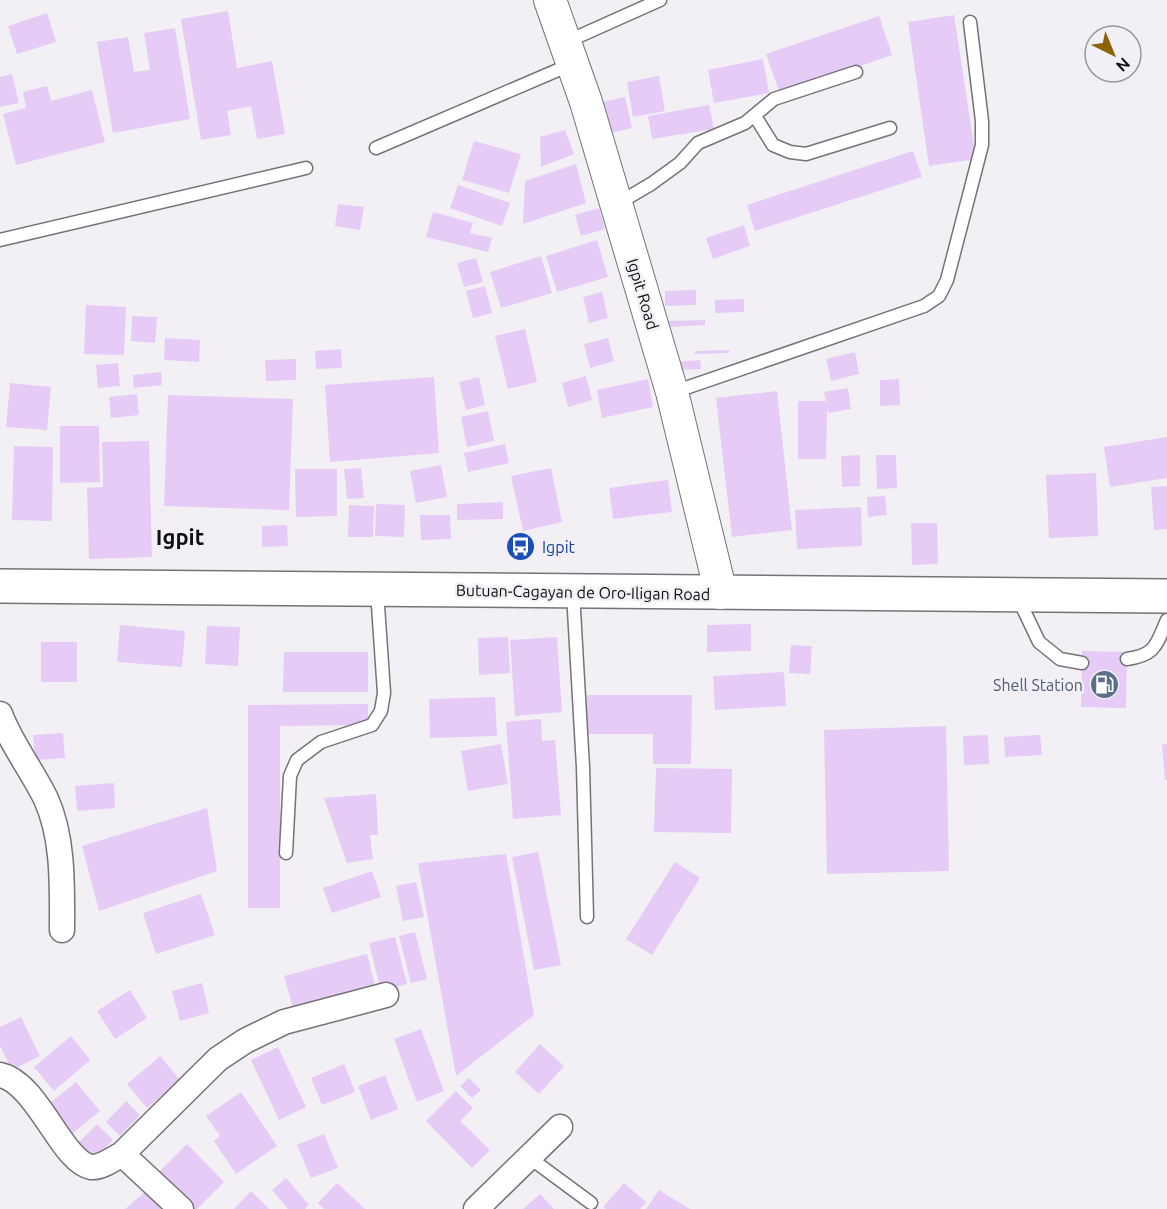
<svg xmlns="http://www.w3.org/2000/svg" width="1167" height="1209" viewBox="0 0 1167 1209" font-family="Ubuntu,sans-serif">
  <rect width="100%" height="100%" fill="#f2f0f4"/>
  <path fill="#e6cbf7" d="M228 11 237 68 272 61 285 134 257 139 251 106 227 111 231 135 201 140 181 19Z
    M47 13 56 42 17 54 8 26Z
    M954 15 976 159 929 166 908 22Z
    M879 16 892 55 780 94 766 54Z
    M175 28 190 119 113 133 97 42 128 37 134 72 150 70 144 33Z
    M763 59 769 93 714 103 708 70Z
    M12 74 19 103 0 107V77Z
    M659 76 665 111 633 117 627 82Z
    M47 86 51 101 92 90 105 142 16 165 3 114 26 108 23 92Z
    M625 97 632 128 604 135 597 103Z
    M709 105 714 129 652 139 648 116Z
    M565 130 574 154 541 167 540 137Z
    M474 141 521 154 509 193 462 180Z
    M913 151 922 177 755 231 747 205Z
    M576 164 586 203 523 224 525 181Z
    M458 185 510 203 502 226 450 208Z
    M338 204 364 207 360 230 335 226Z
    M599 208 605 229 581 236 575 215Z
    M433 212 473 223 470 233 492 238 488 252 426 237Z
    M744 225 750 246 713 259 706 238Z
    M597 240 608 277 557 292 546 256Z
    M541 256 552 293 501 308 490 272Z
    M476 258 483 282 464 287 457 263Z
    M485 286 492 313 473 318 466 291Z
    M696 290V305L665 306V291Z
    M602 292 608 318 589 323 583 297Z
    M744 299V312L715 313V300Z
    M86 305 126 307 124 355 84 354Z
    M132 316 157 317 155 343 131 341Z
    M705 320V325L667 327 666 321Z
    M525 329 537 382 508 389 495 336Z
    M165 338 200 340 199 362 164 360Z
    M608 338 614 361 590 368 584 344Z
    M341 349 342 368 316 369 315 351Z
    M729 350V353L695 354V351Z
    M855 352 859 374 831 381 826 359Z
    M296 359V380L266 381 265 360Z
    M700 360 701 369 676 370V362Z
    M118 363 120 386 98 388 96 365Z
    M161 372 162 385 134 388 133 375Z
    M586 376 592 400 568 407 562 383Z
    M434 377 439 453 330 462 325 385Z
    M479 377 485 405 466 410 459 382Z
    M648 379 653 407 602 418 597 390Z
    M899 379 900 405 880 406V380Z
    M10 383 51 387 47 430 6 427Z
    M848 388 851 409 828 413 827 407 826 459H798V401H826L824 392Z
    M777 391 792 530 732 537 716 398Z
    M137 394 139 415 111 418 109 397Z
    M168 395 293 399 289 510 164 506Z
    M488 411 494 441 467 447 461 417Z
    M60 426H99L100 482 60 483Z
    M1167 437V478L1110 487 1104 447Z
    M149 441 152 557 89 559 87 488 103 487 102 442Z
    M505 444 509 463 468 472 464 453Z
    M14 446 53 447 52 521 12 520Z
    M860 455V486L842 487 841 456Z
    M876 455H896L897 488 877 489Z
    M441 465 447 497 416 503 410 471Z
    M361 468 364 498 347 499 344 469Z
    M551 468 562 522 523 531 511 476Z
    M295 469H337V516L296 517Z
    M1096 473 1098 536 1049 538 1046 475Z
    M668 480 672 512 613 519 609 488Z
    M1167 486V529L1154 530 1151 487Z
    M885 496 887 515 868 517 867 497Z
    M503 502V519L457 520V504Z
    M376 504 405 505 404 537 375 536Z
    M349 505 374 506 373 537H348Z
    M861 507 862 546 797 549 795 510Z
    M420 515H450L451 539 421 540Z
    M911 523H937L938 564 912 565Z
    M287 525 288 546 262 547V526Z
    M751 624V651L707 652V625Z
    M120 625 185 631 182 667 117 662Z
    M207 626 240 627 238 666 205 664Z
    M508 637 510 673 479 675 478 638Z
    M557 637 562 712 515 716 510 640Z
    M41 642H77V682H41Z
    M791 645 812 646 810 674 789 673Z
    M1082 651 1127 652 1126 708 1081 707Z
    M284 652H368V692H283Z
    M784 672 786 706 715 710 713 676Z
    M587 695H692L691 764H653V734H587Z
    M495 697 497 736 430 738 429 699Z
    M368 704V725L280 726V908H248V705Z
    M541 719 542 741 555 740 561 815 513 819 506 722Z
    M946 726 949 871 827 874 824 730Z
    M63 733 65 758 35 760 33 735Z
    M988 735 989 764 964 765 963 736Z
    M1040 735 1042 755 1005 757 1004 737Z
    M501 744 508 784 468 791 461 751Z
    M1162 744H1167V780H1165Z
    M656 768 732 769 731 833 654 832Z
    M114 783 115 808 77 811 75 786Z
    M376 794 378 835H370L373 859 347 863 324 798Z
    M207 808 217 871 99 911 82 846Z
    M538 852 561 965 534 970 512 857Z
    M506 854 534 1015 456 1076 418 863Z
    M675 862 700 878 652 955 626 939Z
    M372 871 381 897 332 913 323 888Z
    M416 882 424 917 403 921 396 886Z
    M201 894 215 935 156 954 143 913Z
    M415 932 427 979 411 983 399 936Z
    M395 937 407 984 381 991 369 943Z
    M367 954 376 989 293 1008 284 976Z
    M202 983 209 1013 180 1021 172 991Z
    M130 990 147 1018 115 1039 97 1011Z
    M21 1017 40 1056 12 1070 0 1046V1027Z
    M421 1029 444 1091 417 1102 394 1039Z
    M71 1036 90 1060 54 1091 34 1067Z
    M540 1044 564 1066 539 1094 515 1072Z
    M278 1047 306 1107 279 1120 251 1060Z
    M160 1056 180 1080 147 1108 127 1084Z
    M344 1064 355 1092 322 1105 311 1078Z
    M385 1075 398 1109 371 1120 358 1086Z
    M469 1078 481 1090 472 1098 460 1086Z
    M76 1082 100 1111 68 1137 44 1108Z
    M456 1091 473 1108 460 1121 490 1150 472 1168 426 1121Z
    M241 1092 277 1146 236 1174 214 1141 220 1136 206 1116Z
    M126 1101 140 1115 120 1136 106 1122Z
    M97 1124 113 1140 91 1162 75 1146Z
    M324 1134 338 1168 311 1178 297 1145Z
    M187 1144 224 1182 197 1209H184L153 1178Z
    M286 1178 309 1205 305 1209H288L272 1190Z
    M337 1183 365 1209H324L318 1203Z
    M624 1183 646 1202 640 1209H606L603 1207Z
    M659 1190 690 1209H646Z
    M146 1191 161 1209H125Z
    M251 1191 269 1209H234Z
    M540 1194 554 1209H523Z"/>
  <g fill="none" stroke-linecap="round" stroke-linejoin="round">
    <defs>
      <path id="service" d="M566 42 660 0
        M755 116 773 145 790 152 806 154 890 128
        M376 148 572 64
        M617 204 651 184 680 163 698 143 745 123 774 99 856 72
        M0 240 306 168
        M674 392 924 306 939 296 947 280 982 145V121L970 22
        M573 593 583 767 587 917
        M1018 598 1039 642 1060 659 1082 663
        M1127 659C1156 655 1156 645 1167 620
        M286 853 290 776 297 760 321 742 372 725 381 711 384 693 377 591
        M530 1158 591 1203"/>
      <path id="minor" d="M0 714C11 744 32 770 46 799 64 839 62 887 62 930
        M0 1075C37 1082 62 1162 91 1167 101 1168 113 1159 122 1154L218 1059 245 1041 284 1022 386 995
        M122 1154 181 1209
        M476 1209 560 1127"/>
      <path id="tertiary" d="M550 0 586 102 672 392 721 593"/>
      <path id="trunk" d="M0 586 1167 596"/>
    </defs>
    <use href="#service" stroke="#757376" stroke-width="15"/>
    <use href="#minor" stroke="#757376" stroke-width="27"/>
    <use href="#tertiary" stroke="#757376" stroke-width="34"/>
    <use href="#trunk" stroke="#757376" stroke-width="36"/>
    <use href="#service" stroke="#fff" stroke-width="12"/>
    <use href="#minor" stroke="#fff" stroke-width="24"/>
    <use href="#tertiary" stroke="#fff" stroke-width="32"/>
    <use href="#trunk" stroke="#fff" stroke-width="33"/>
  </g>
  <defs>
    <symbol id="bus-disc" viewBox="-11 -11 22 22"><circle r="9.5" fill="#1a4fb4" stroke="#f2f0f4"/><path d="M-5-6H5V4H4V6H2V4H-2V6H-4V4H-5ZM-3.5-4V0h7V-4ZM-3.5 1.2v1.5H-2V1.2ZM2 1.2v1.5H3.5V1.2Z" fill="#fff"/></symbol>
    <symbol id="fuel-disc" viewBox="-11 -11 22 22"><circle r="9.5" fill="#5c6f8a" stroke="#f2f0f4"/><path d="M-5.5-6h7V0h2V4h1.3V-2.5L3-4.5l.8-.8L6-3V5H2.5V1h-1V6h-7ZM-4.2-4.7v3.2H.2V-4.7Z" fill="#fff"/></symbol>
  </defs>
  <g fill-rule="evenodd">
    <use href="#bus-disc" x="504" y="530" width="33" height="33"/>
    <use href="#fuel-disc" x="1088" y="668" width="33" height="33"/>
  </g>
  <g text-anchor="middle" stroke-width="5" stroke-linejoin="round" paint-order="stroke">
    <g font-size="16" fill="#100f11" stroke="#f2f0f4">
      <text transform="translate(643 294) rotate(73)" y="6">Igpit Road</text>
      <text transform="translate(583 592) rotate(1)" y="6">Butuan-Cagayan de Oro-Iligan Road</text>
    </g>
    <g font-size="16" fill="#164399" stroke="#f2f0f4" text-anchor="start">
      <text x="542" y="553">Igpit</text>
    </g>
    <g font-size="16" fill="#4e5e75" stroke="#f2f0f4" text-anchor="end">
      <text x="1083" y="691">Shell Station</text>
    </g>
    <g font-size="22" font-weight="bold" fill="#100f11" stroke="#f2f0f4">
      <text x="180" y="545">Igpit</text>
    </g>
  </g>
  <g transform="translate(1113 54) rotate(137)"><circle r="28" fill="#f2f0f4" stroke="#989699" stroke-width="1.5"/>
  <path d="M0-4.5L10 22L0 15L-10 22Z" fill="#8d6207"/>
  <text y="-9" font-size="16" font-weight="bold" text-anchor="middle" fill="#100f11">N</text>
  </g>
</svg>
